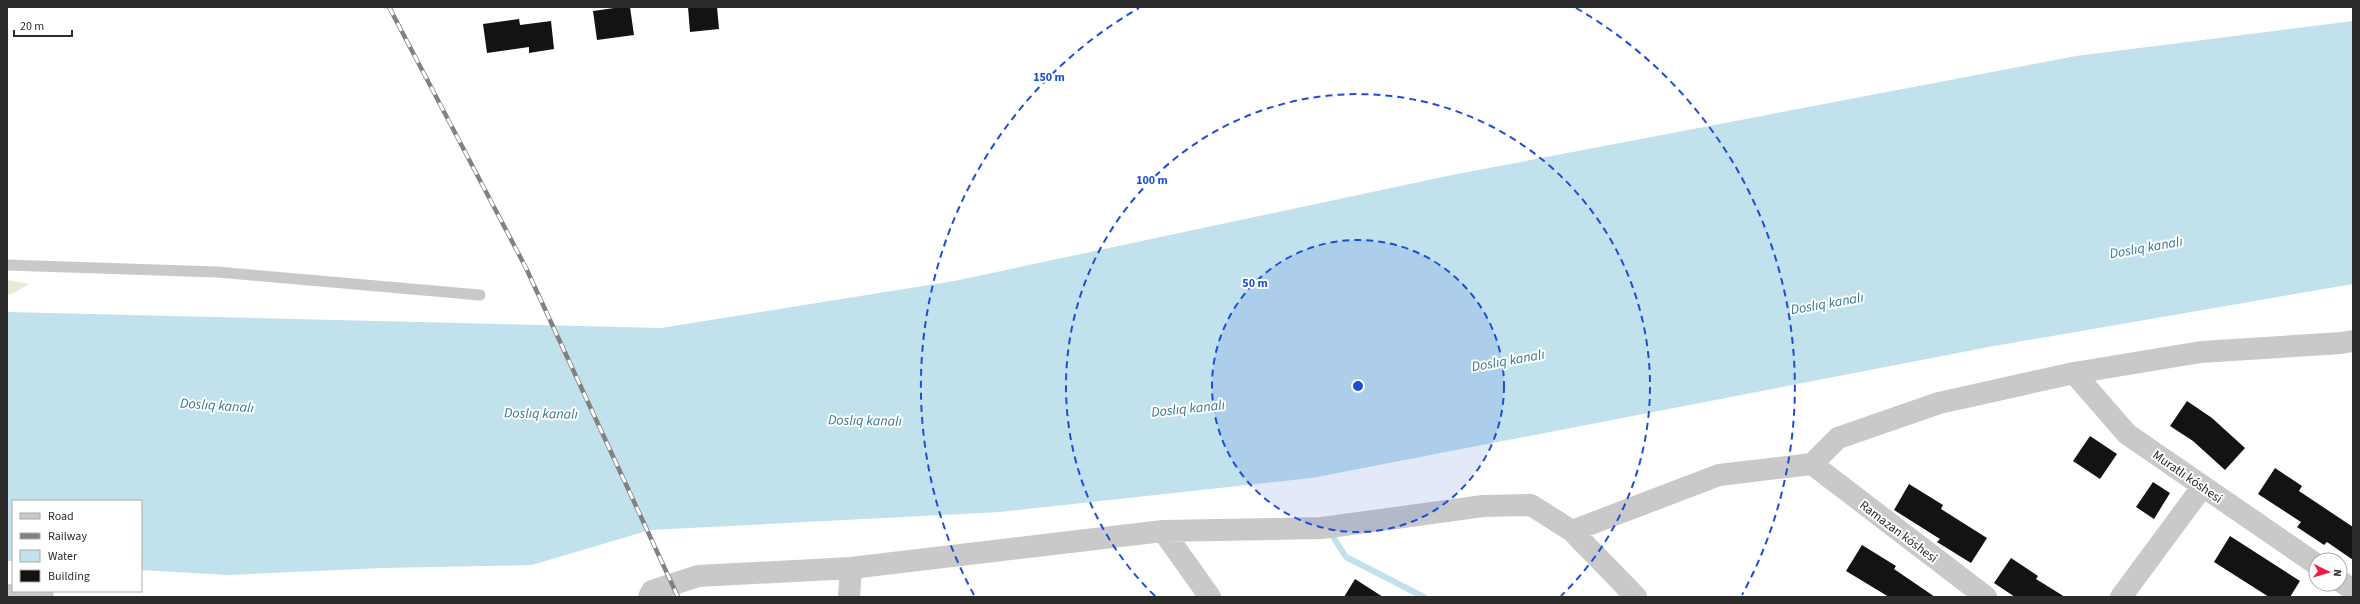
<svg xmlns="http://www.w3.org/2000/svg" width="2360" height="604" viewBox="0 0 2360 604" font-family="'Source Sans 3',sans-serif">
  <rect width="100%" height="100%" fill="#fff"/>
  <path fill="#e4ebd7" d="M7 280 29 284 14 293 7 295Z"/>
  <path fill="#c1e1ed" d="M2353 21V284L1994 346 1312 478 1000 512 650 530 532 565 382 568 227 575 141 570V501H13V561H7V312L661 328 954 281 1452 175 2076 56Z"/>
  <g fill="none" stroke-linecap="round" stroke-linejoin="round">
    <path stroke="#c1e1ed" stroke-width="6" d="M1330 532 1346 557 1424 597"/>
  </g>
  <path fill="#131313" d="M621 7H630L634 35 597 40 593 11Z
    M688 7H717L719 29 690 32Z
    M519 19 520 25 551 21 554 49 529 53V47L487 53 483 24Z
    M2187 401 2212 418 2245 448 2225 470 2193 441 2170 426Z
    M2090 436 2117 454 2100 479 2073 461Z
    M2275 468 2302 486 2299 491 2353 527V560L2327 542 2324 545 2297 527 2301 522 2258 494Z
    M2153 482 2170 493 2154 519 2136 507Z
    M1909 484 1943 505 1941 509 1987 538 1971 563 1937 542 1940 539 1894 510Z
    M2230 536 2300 581 2290 597H2269L2214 562Z
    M1862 545 1896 566 1894 569 1935 597H1889L1846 571Z
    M2011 558 2038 576 2036 579 2065 597H2015L1994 583Z
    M1355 579 1383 597H1344Z"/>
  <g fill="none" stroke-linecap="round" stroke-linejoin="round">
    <path stroke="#c9c9c9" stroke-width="11" d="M7 265 217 272 480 295"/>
    <path stroke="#c9c9c9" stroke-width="22" d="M2074 373 2127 434 2316 564
      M1812 464 1986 597
      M1163 531 1210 597
      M1572 531 1636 597
      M2340 581 2353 590
      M7 595 43 597
      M649 597 652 591 698 576 851 568 1163 531 1322 528 1483 506 1531 505 1572 531 1719 475 1812 464 1838 438 1939 403 2074 373 2201 352 2341 343 2353 341
      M849 597 851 568
      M2121 597 2203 486"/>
    <defs>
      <path id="rail" d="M389 7 526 268 678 597"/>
    </defs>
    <use href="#rail" stroke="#818181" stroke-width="4.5"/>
    <use href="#rail" stroke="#fff" stroke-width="3" stroke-dasharray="9" stroke-linecap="butt"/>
  </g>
  <circle cx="1358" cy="386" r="146" fill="#1d4ed8" fill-opacity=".12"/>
  <g fill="none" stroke="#1d4ed8" stroke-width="2" stroke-dasharray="7 5">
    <circle cx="1358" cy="386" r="146"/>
    <path d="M1155 596A292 292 0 1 1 1561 596"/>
    <path d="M974 595A437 437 0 0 1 1139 8M1576 8A437 437 0 0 1 1742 595"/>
  </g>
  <g text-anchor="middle" stroke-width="4" stroke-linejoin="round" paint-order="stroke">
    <g font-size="13" fill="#2c2c2c" stroke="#fff">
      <text transform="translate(2188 476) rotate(35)" y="5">Muratlı kóshesi</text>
      <text transform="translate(1899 531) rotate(37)" y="5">Ramazan kóshesi</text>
    </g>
    <g font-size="14" font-style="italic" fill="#347893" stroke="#fff">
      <text transform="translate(2146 247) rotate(-10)" y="5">Doslıq kanalı</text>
      <text transform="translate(1827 303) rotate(-10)" y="5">Doslıq kanalı</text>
      <text transform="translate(1508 360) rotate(-10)" y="5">Doslıq kanalı</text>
      <text transform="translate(217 405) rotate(4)" y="5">Doslıq kanalı</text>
      <text transform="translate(1188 408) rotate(-6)" y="5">Doslıq kanalı</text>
      <text transform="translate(541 413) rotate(1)" y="5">Doslıq kanalı</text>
      <text transform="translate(865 420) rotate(1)" y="5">Doslıq kanalı</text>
    </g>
  </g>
  <circle cx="1358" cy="386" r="6" fill="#1d4ed8" stroke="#fff" stroke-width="2"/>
  <g font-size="12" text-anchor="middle" font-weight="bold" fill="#1d4ed8" stroke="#fff" stroke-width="4" stroke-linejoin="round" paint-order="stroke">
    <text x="1049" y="81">150 m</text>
    <text x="1152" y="184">100 m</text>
    <text x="1255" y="287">50 m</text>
  </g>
  <rect width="2360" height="604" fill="none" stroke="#2c2c2c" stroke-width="16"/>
  <rect x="12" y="500" width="130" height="92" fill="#ffffff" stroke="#ababab"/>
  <rect x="20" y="513" width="20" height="6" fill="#c9c9c9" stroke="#ababab"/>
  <text x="48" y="520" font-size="12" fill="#2c2c2c">Road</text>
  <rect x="20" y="533" width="20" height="6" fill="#818181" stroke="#ababab"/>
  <text x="48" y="540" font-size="12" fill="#2c2c2c">Railway</text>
  <rect x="20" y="550" width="20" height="12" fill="#c1e1ed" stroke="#ababab"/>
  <text x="48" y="560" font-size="12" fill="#2c2c2c">Water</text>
  <rect x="20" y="570" width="20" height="12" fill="#131313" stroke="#ababab"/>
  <text x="48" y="580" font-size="12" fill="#2c2c2c">Building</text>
  <g transform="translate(2328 572) rotate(95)"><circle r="19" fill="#ffffff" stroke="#ababab"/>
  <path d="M0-3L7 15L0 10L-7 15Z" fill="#f31d43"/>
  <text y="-6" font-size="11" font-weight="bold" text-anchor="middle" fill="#2c2c2c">N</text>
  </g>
  <path d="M14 30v6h58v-6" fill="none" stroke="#2c2c2c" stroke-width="2"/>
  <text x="20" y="30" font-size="12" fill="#2c2c2c" stroke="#ffffff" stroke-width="3" paint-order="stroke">20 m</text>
</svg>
